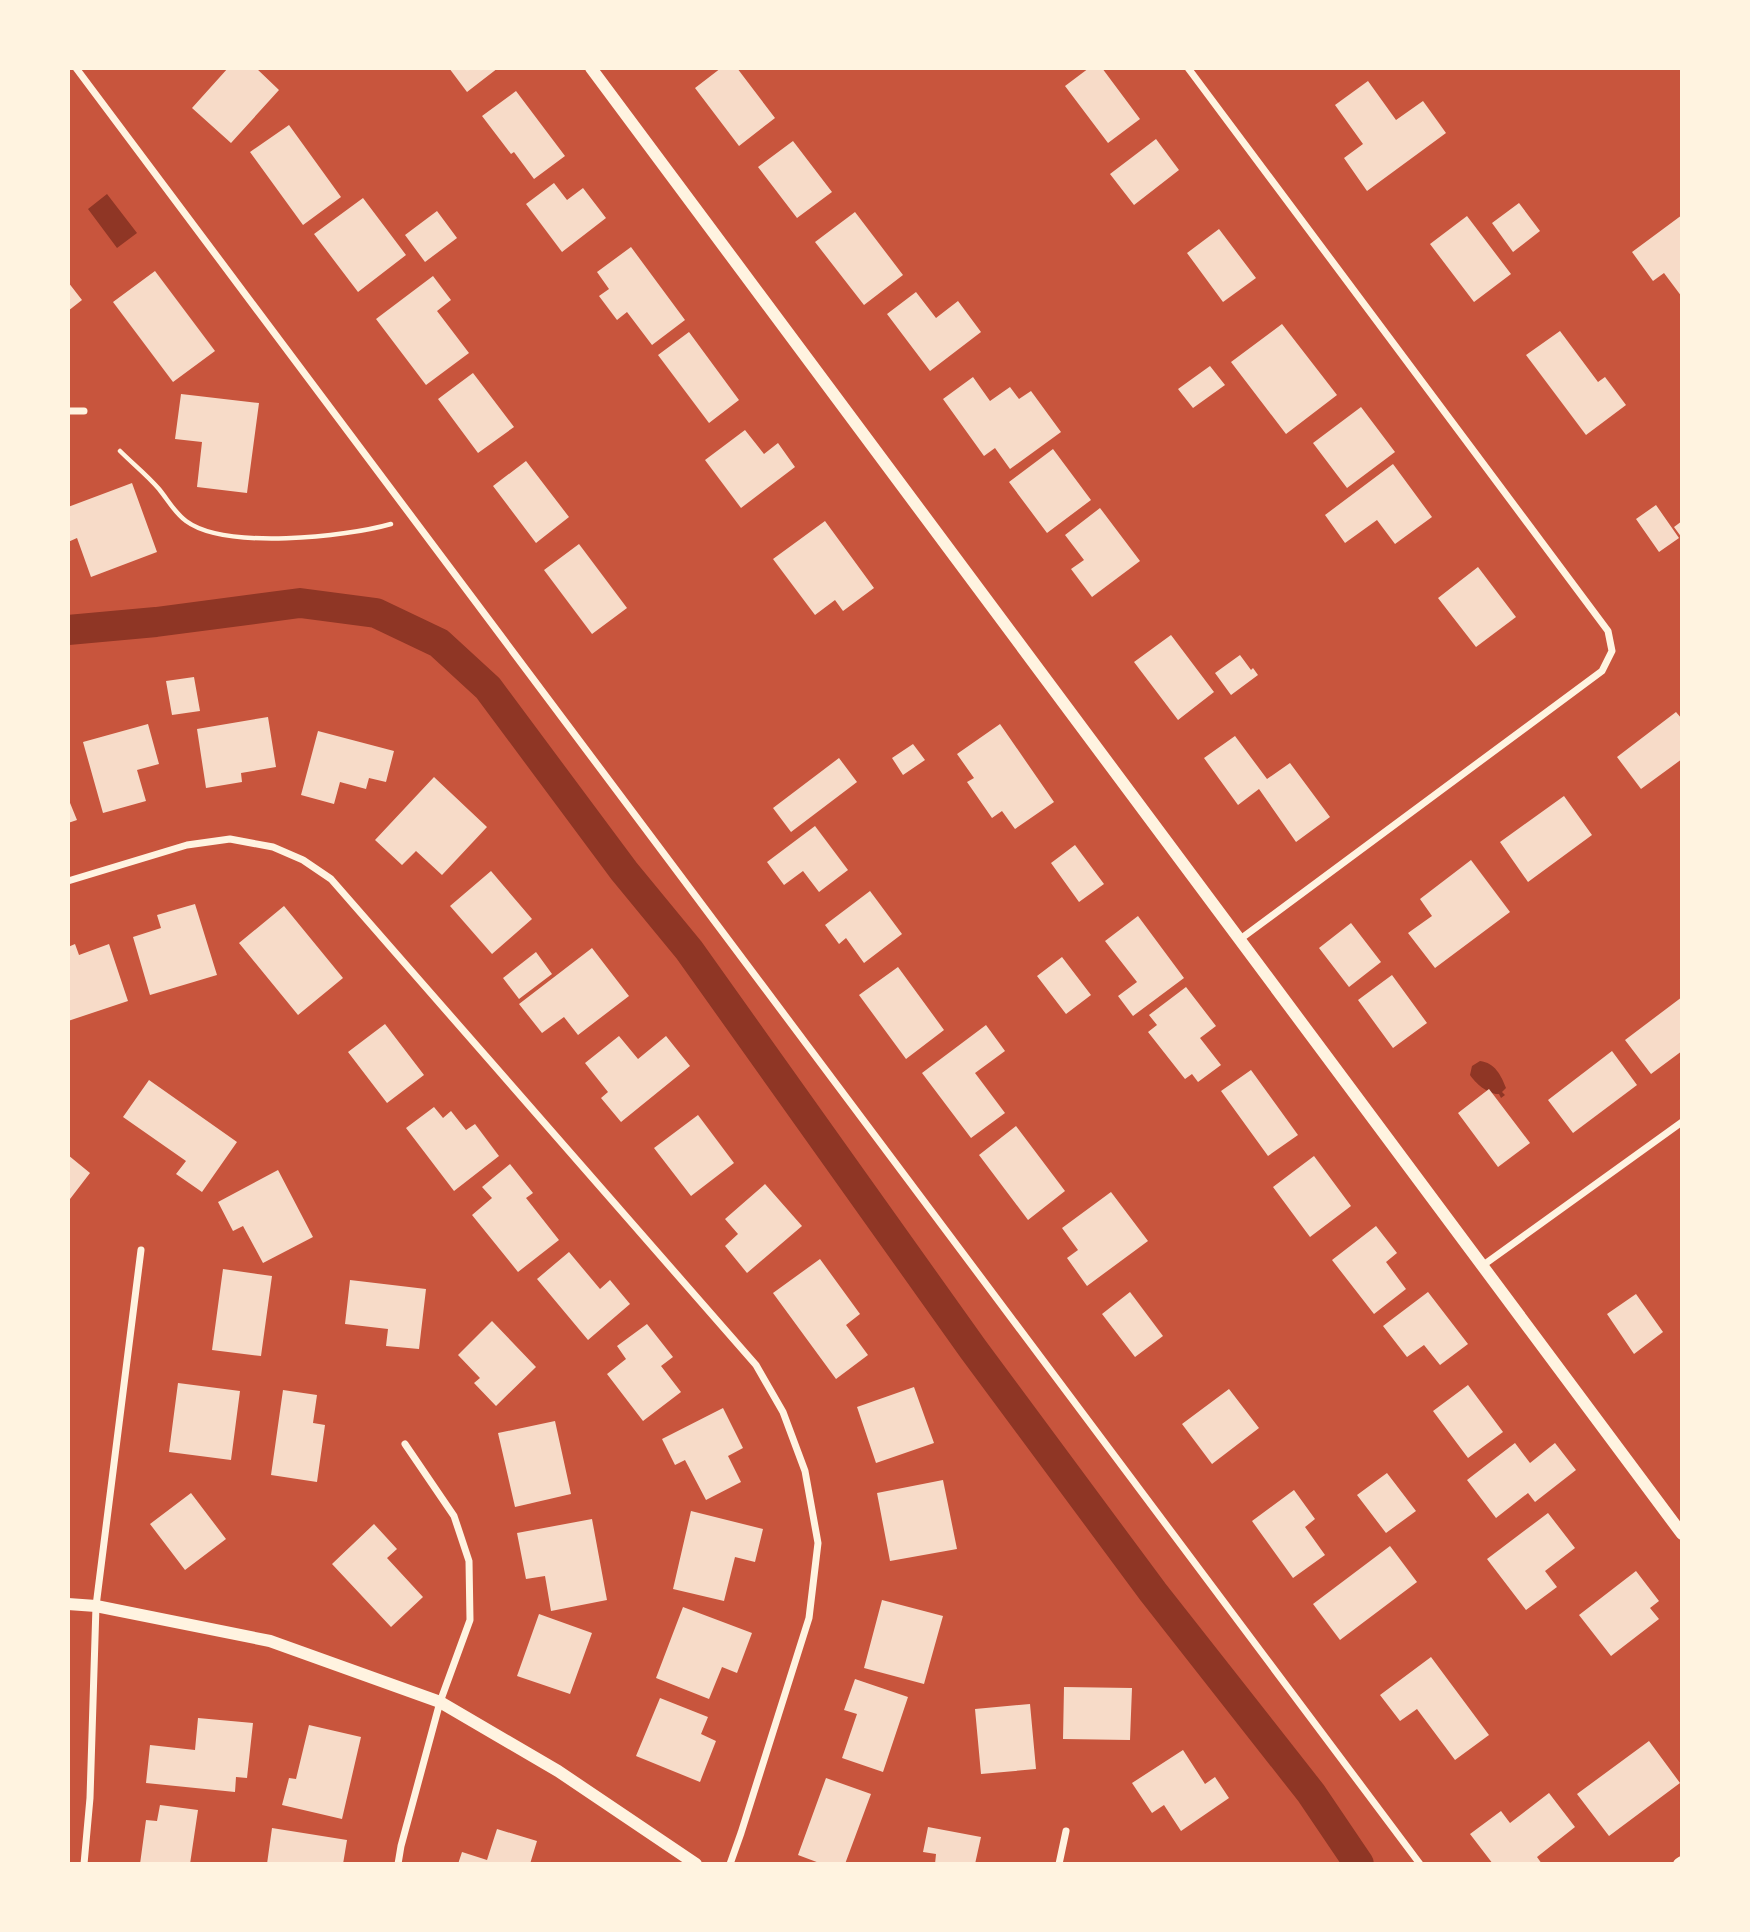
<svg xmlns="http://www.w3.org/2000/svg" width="1750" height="1932" viewBox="0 0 1750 1932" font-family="'DejaVu Sans',sans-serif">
  <rect width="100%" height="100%" fill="#c8553d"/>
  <path fill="#8f3625" d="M107 194 137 233 117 248 88 209Z
    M1480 1061C1495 1063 1501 1075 1506 1088L1502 1092 1505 1095 1501 1098 1499 1094C1489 1095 1475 1083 1470 1075L1472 1066Z"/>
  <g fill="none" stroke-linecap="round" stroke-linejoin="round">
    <path stroke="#8f3625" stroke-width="30" d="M68 630 156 622 300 603 376 613 439 643 488 688 624 871 689 950 973 1349 1153 1592 1311 1793 1359 1864"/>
  </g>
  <path fill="#f7dbc8" d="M228 68H256L279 90 231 143 192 108Z
    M449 68H498L467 92Z
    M721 68H737L775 118 739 146 695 88Z
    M1089 68H1102L1140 119 1108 143 1065 86Z
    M1368 81 1396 120 1423 101 1446 133 1367 191 1344 158 1363 144 1335 105Z
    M516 91 565 156 534 179 514 152 511 154 482 116Z
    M289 125 341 197 303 225 250 152Z
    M1156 139 1179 170 1134 205 1110 174Z
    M793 141 832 192 797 218 758 167Z
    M554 183 567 200 583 188 606 218 562 252 526 204Z
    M363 198 406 255 358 292 314 234Z
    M1519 203 1540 231 1513 252 1492 223Z
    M437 211 457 238 425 262 405 235Z
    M855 212 903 275 864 305 815 242Z
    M1682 215V297L1664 273 1653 281 1632 252Z
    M1467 216 1511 274 1474 302 1430 244Z
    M1219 229 1256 278 1223 302 1187 253Z
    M631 247 685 320 652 345 627 312 617 320 599 296 609 289 597 272Z
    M155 271 215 351 173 382 113 302Z
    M433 276 451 300 437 311 469 353 426 385 376 319Z
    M68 282 82 300 68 311Z
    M916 292 936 318 958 301 981 332 930 371 887 314Z
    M1282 324 1337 395 1286 434 1231 362Z
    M1560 331 1598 382 1605 377 1626 405 1586 435 1526 355Z
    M689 332 739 400 709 423 658 355Z
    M1210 366 1225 385 1193 408 1178 389Z
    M473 373 514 427 478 453 438 399Z
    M973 377 990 401 1010 387 1019 399 1031 391 1061 432 1010 469 995 448 984 456 943 399Z
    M181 394 259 403 247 493 197 487 202 442 175 439Z
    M1361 407 1395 452 1347 488 1313 443Z
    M745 430 764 454 778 443 795 467 741 508 705 460Z
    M1053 449 1091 500 1047 533 1009 482Z
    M526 461 569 517 536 543 493 486Z
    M1393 464 1432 517 1395 544 1377 520 1345 543 1325 515Z
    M132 483 157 552 91 577 77 538 68 542V507Z
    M1656 505 1679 538 1659 552 1636 519Z
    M1100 508 1140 561 1092 597 1071 569 1084 560 1065 535Z
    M825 521 874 588 843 611 835 600 815 615 773 559Z
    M1682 521V538L1674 527Z
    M579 544 627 608 592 634 544 570Z
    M1478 567 1516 617 1476 647 1438 598Z
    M1171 635 1214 692 1178 720 1134 662Z
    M1240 655 1251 670 1253 668 1258 675 1231 695 1215 673Z
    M194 677 200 711 172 715 166 681Z
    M1676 712 1682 719V759L1641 789 1617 757Z
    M268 717 276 767 241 773 242 782 206 788 197 729Z
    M148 724 159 764 137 770 146 801 103 813 83 742Z
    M1000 724 1054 802 1015 829 1002 811 992 818 967 782 974 778 957 754Z
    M318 731 394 751 386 782 369 778 366 789 340 782 334 804 301 795Z
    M1235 736 1267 779 1290 763 1330 817 1296 842 1259 789 1238 805 1204 758Z
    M913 744 925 760 903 775 892 758Z
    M839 758 857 782 791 832 773 808Z
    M434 777 487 827 442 875 416 851 402 865 375 840Z
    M1564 796 1592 835 1528 882 1500 842Z
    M68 798 77 820 68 823Z
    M815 826 848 870 819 892 803 871 784 885 767 862Z
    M1075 845 1104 884 1079 902 1051 863Z
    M1471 860 1510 912 1435 968 1408 933 1432 916 1420 899Z
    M491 871 532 919 492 954 450 906Z
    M870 891 902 934 864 963 846 938 839 944 825 925Z
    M195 904 217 975 150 995 133 937 161 928 157 915Z
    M284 906 343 978 298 1015 239 943Z
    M1138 916 1184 978 1133 1016 1118 996 1137 982 1105 941Z
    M1351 923 1381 962 1349 987 1319 948Z
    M75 944 79 955 109 944 128 1001 68 1021V947Z
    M592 948 629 996 578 1035 564 1017 542 1033 519 1004Z
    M536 952 552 974 519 999 503 978Z
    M1062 957 1091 995 1066 1014 1037 976Z
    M898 967 944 1030 906 1059 859 995Z
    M1392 975 1427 1023 1393 1048 1358 1000Z
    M1186 987 1216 1026 1200 1038 1221 1065 1198 1082 1192 1074 1185 1079 1148 1032 1157 1025 1149 1015Z
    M1682 997V1051L1651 1074 1625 1040Z
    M385 1024 424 1075 387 1103 348 1052Z
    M986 1025 1005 1051 975 1073 1005 1113 971 1138 922 1073Z
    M619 1036 638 1059 666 1036 690 1066 621 1122 601 1098 608 1092 585 1063Z
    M1612 1051 1637 1085 1573 1133 1548 1100Z
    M1251 1070 1298 1135 1268 1156 1221 1091Z
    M149 1080 237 1142 202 1192 176 1174 186 1161 123 1117Z
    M1489 1089 1530 1143 1498 1167 1458 1113Z
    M434 1107 443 1118 451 1111 466 1130 475 1124 499 1156 454 1191 406 1128Z
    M698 1115 734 1163 691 1196 654 1148Z
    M1016 1126 1065 1191 1028 1220 979 1155Z
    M68 1155 90 1173 70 1199 68 1197Z
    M1314 1156 1351 1206 1310 1237 1273 1187Z
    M510 1164 533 1193 526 1198 559 1240 518 1272 472 1215 492 1198 482 1187Z
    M278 1170 313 1237 263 1263 243 1226 233 1231 218 1202Z
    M765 1184 802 1226 747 1273 725 1246 738 1234 725 1219Z
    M1111 1192 1148 1241 1087 1286 1067 1258 1078 1250 1062 1228Z
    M1376 1226 1397 1253 1386 1262 1406 1289 1374 1314 1332 1260Z
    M569 1252 600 1289 610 1280 630 1304 588 1340 537 1279Z
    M820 1259 860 1314 846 1325 868 1355 836 1379 773 1293Z
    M223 1269 272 1276 261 1356 212 1350Z
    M350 1280 426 1289 419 1349 386 1346 388 1329 345 1324Z
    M1130 1292 1163 1336 1135 1357 1102 1314Z
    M1428 1292 1468 1344 1440 1365 1424 1345 1407 1357 1383 1326Z
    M1636 1294 1663 1332 1634 1354 1607 1314Z
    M492 1321 536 1367 496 1406 474 1383 480 1378 458 1355Z
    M647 1324 673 1357 661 1366 681 1392 643 1421 607 1374 626 1359 617 1346Z
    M178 1383 240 1391 231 1460 169 1452Z
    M1468 1385 1503 1432 1468 1458 1433 1411Z
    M914 1387 934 1443 876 1463 857 1407Z
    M1229 1389 1259 1428 1212 1464 1182 1424Z
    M283 1390 317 1395 313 1423 325 1425 317 1482 271 1475Z
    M723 1408 743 1448 728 1456 741 1482 706 1500 685 1460 675 1465 662 1439Z
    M555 1421 571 1494 515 1507 498 1433Z
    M1515 1443 1530 1463 1555 1443 1576 1470 1535 1502 1528 1493 1496 1518 1467 1480Z
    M1387 1473 1416 1511 1386 1533 1357 1495Z
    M943 1480 957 1549 890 1561 877 1493Z
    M1294 1490 1315 1519 1305 1527 1325 1555 1293 1578 1252 1521Z
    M191 1493 226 1539 185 1570 150 1524Z
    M691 1511 763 1529 755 1562 735 1557 724 1601 673 1589Z
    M1548 1513 1575 1548 1545 1571 1557 1587 1526 1610 1487 1559Z
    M592 1519 607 1600 551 1611 545 1576 526 1579 517 1533Z
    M374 1524 397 1549 387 1558 423 1597 391 1627 332 1564Z
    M1390 1546 1417 1582 1340 1640 1313 1604Z
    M1636 1571 1659 1601 1650 1608 1659 1619 1611 1656 1579 1615Z
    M882 1600 943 1616 924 1684 864 1668Z
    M683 1607 752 1633 737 1673 722 1667 709 1699 656 1678Z
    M539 1614 592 1633 570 1694 517 1676Z
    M1431 1657 1489 1735 1455 1760 1417 1709 1400 1721 1380 1695Z
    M855 1679 908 1697 883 1772 842 1758 857 1714 844 1710Z
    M1064 1687 1132 1688 1130 1740 1063 1739Z
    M660 1698 708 1717 701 1734 716 1741 700 1782 636 1756Z
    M1030 1704 1036 1769 981 1774 975 1709Z
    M198 1718 253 1723 247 1778 236 1777 235 1792 146 1783 150 1745 195 1750Z
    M309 1725 361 1737 342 1819 282 1805 289 1778 296 1779Z
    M1649 1741 1680 1783 1609 1836 1577 1794Z
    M1183 1750 1205 1784 1215 1777 1229 1798 1181 1831 1164 1805 1152 1813 1132 1783Z
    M826 1778 871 1794 845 1864H822L798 1855Z
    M1549 1793 1575 1827 1537 1857 1542 1864H1493L1470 1834 1501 1811 1510 1823Z
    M160 1805 198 1810 190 1864H140L146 1820 157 1821Z
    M928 1827 981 1837 975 1864H935L936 1854 923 1852Z
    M272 1828 347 1840 343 1864H267Z
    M497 1829 537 1841 530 1864H458L462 1852 487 1860Z"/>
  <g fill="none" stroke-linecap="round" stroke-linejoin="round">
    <path stroke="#fff3e0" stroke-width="4.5" d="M120 451C133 464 147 475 159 489 168 500 174 512 186 521 225 550 346 537 391 524"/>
    <path stroke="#fff3e0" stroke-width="7" d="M76 68 1420 1864
      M1188 68 1608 631 1612 651 1602 671 1239 940
      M68 411H84
      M68 881 187 845 230 839 273 847 303 860 331 879 756 1365 783 1412 805 1471 818 1543 809 1618 741 1833 730 1864
      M1482 1266 1682 1122
      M84 1864 90 1798 96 1606 141 1250
      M398 1864 401 1846 440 1702 470 1620 469 1561 454 1516 405 1444
      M1059 1864 1066 1831"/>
    <path stroke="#fff3e0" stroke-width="12" d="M591 68 1682 1534
      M68 1604 96 1606 270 1641 440 1702 558 1771 696 1864
      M1679 1864 1682 1862"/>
  </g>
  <rect width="1750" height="1932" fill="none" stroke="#fff3e0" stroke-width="140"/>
</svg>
